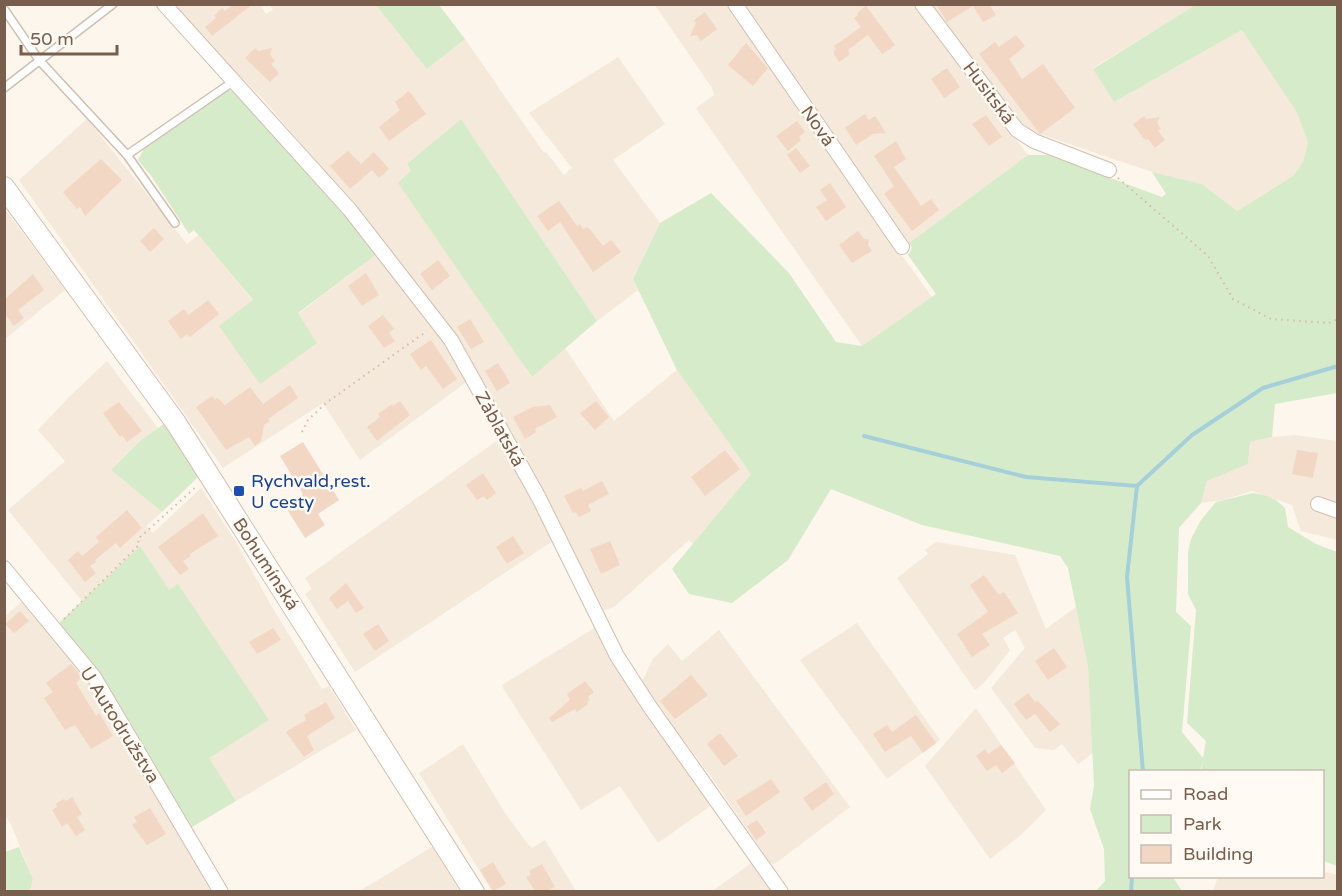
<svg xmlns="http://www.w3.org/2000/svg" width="1342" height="896" viewBox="0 0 1342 896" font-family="'Varela Round',sans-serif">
  <rect width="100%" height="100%" fill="#fdf6ec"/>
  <path fill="#f4e9da" d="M175 5H260L266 14 273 10 270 5H376L427 69 465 39 544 153 546 152 564 175 572 168 529 113 618 57 665 124 613 160 660 223 633 279 638 290 597 321 461 119 407 165 531 377 565 348 614 421 677 370 751 474 693 544 689 540 614 607 604 610 496 407 444 324 360 212 263 99 211 48Z
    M655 5H729L864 203 932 297 862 346 696 108 714 95 712 88Z
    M742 5H914L1028 155 909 243 874 196Z
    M929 5H1195L1093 68 1114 102 1242 30 1298 112 1308 142 1303 162 1293 176 1237 211 1202 184 1152 172 1043 135 1029 134Z
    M87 119 187 244 198 235 253 301 298 314 377 254 433 325 468 381 360 460 323 403 223 468 19 180Z
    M4 208 65 290 5 339H4Z
    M107 361 158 428 141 440 111 470 162 512 146 526 153 533 201 488 236 542 269 602 322 689 329 686 356 730 236 801 208 758 269 720 178 585 169 591 140 546 82 601 8 510 65 461 38 430 68 398Z
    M1295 435 1337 441V540L1301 531 1292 505 1252 491 1223 500 1201 503 1207 481 1248 464 1250 442 1272 437Z
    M498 440 509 461 512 460 553 541 355 672 305 594 312 589 305 578Z
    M936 542 1015 555 1046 629 1077 606 1088 666 1093 753 1078 764 1062 744 1054 750 1035 748 991 688 1025 648 1015 630 1003 638 1010 650 985 682 975 690 897 578 928 554 925 550Z
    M24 600 90 683 211 891H30L33 879 11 824 5 816V616Z
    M857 623 940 740 887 779 800 660Z
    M596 627 636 700 713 804 658 843 620 786 581 810 503 688 502 685Z
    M719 630 850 807 776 863 771 864 710 775 653 701 642 682 653 659 668 644 682 661Z
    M976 708 1046 810 1022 834 990 859 925 766Z
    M463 744 505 813 527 843 532 848 545 840 576 891 500 892 498 890 492 891 419 773Z
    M432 847 460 891H360L430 848Z
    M754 861 774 892H711Z
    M1323 871 1337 875V891H1213L1218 877 1322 876Z"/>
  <path fill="#d6ebc9" d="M376 5H439L465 39 427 69Z
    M1195 5H1337V393L1275 404 1272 437 1250 442 1248 464 1207 481 1201 503 1179 528 1176 612 1191 626 1182 732 1203 758 1206 741 1187 723 1196 610 1188 594V552L1191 539 1201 520 1216 502 1253 493 1264 495 1276 500 1285 508 1288 527 1316 544 1337 552V866L1323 861 1322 772 1201 771 1203 761 1200 771 1130 772V876L1173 877 1182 891H1096L1105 881 1104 849 1090 809 1094 786 1088 666 1068 568 1060 556 922 525 831 489 788 560 732 603 689 594 672 569 751 474 677 370 633 279 660 223 711 193 789 273 836 342 862 346 936 294 908 255 912 248 909 243 1028 155H1048L1162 197 1166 194 1152 172 1202 184 1237 211 1293 176 1303 162 1308 142 1297 112 1242 30 1114 102 1093 69Z
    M226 90 235 91 322 185 377 254 298 313 317 343 260 384 219 326 253 300 194 230 189 234 152 177 138 160 144 149Z
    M461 119 597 321 532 377 398 183 411 171 407 164Z
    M164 424 198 477 162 512 111 470 141 440Z
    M140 546 169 590 178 584 269 720 209 758 236 801 192 827 96 669 59 623Z
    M19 847 33 879 30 891H5V852Z"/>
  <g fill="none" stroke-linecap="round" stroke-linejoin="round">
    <path stroke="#a6d0d9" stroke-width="4" d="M864 436 1026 477 1137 486
      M1143 772 1127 577 1137 486 1192 435 1263 388 1338 366
      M1131 892 1132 876"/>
  </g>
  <path fill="#f2d7c4" d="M235 4H253L212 36 205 27 216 18 214 16 222 8 225 11Z
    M936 4H989L996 15 983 22 973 6 947 22Z
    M866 6 895 45 882 54 868 35 848 50 850 54 839 62 834 54V50L836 49 834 46 861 27 854 18 858 15 857 13Z
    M705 12 717 29 701 41 697 35 690 36 696 23 694 20Z
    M1016 35 1025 46 1009 59 1022 79 1043 64 1075 108 1040 134 979 54 995 42 999 47Z
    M746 43 768 68 753 86 728 65Z
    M255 48 258 51 272 48 270 55 275 61 271 64 279 73 270 82 245 58Z
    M947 68 960 87 944 98 931 79Z
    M409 91 426 114 389 141 379 127 400 110 395 102Z
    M865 114 869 120 875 116 886 133 873 134 856 145 845 128Z
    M986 115 1002 137 989 146 972 124Z
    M1144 116 1146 119 1160 117 1157 123 1161 129 1158 131 1165 140 1155 148 1148 139 1145 140 1133 124Z
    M797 121 805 132 799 137 801 140 788 151 776 136Z
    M896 141 906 159 894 167 921 206 931 199 939 210 912 231 884 194 894 186 874 156Z
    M796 148 810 166 800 173 787 155Z
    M348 151 361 164 374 152 389 169 379 178 372 170 350 189 330 166Z
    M101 159 122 180 85 216 80 207 77 209 63 192Z
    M830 183 846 207 826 221 816 207 827 200 820 190Z
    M559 201 577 226 580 224 583 229 588 227 603 246 611 240 621 252 593 272 560 222 548 231 537 216Z
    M154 228 164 239 150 252 140 241Z
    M858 231 864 239 869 240 868 245 872 251 852 263 839 245Z
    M438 260 450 276 432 290 420 274Z
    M366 273 379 295 362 306 348 286Z
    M33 274 44 290 18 310 24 318 14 326 4 313V300Z
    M208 300 219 314 190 337 187 334 181 339 168 321 184 309 188 315Z
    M383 315 394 329 389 333 395 341 384 348 368 326Z
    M470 319 484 342 471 349 457 327Z
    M431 340 457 379 443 389 426 366 421 370 410 354Z
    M498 363 510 383 497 391 485 371Z
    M290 385 298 398 268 419 270 421 264 425 261 441 255 446 249 437 226 450 196 407 212 396 215 400 217 398 220 400 225 405 250 387 263 404Z
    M400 401 410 415 377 441 367 427 380 417 378 414 392 404 393 406Z
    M596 401 609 417 595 430 580 413Z
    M119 402 142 431 127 442 122 435 120 437 103 413Z
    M550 405 557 417 535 429 536 432 525 439 513 417 532 407Z
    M303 442 339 500 318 514 325 525 305 538 285 506 303 494 280 456Z
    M725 450 740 469 705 496 691 477Z
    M1297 450 1318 453 1313 478 1292 474Z
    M483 473 496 493 487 500 484 496 477 500 466 485Z
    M602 481 609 494 588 505 591 511 579 517 576 512 573 513 564 496 581 488 583 491Z
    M127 510 142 528 120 548 116 543 95 560 96 562 90 566 96 573 85 582 68 560 78 551 82 556 99 542 96 537Z
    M203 513 218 536 190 554 191 556 183 561 189 569 180 575 158 547Z
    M513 536 524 553 507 564 496 547Z
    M610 541 620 565 601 574 590 549Z
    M984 575 999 595 1004 592 1018 613 982 634 990 645 972 657 957 634 988 612 970 585Z
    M346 583 364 608 356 613 348 601 337 609 329 598Z
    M20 611 29 621 14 633 5 624Z
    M378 624 389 641 375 651 363 634Z
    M273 628 281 640 257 654 249 642Z
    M1054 648 1067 667 1048 680 1035 661Z
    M71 664 82 677 76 683 96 716 99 713 113 736 91 749 75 725 65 730 44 698 53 692 46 683Z
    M691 675 708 695 675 719 660 701Z
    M585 681 594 692 588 697 590 700 587 702 588 704 577 712 575 709 552 722 549 718 570 700 567 694Z
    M1028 693 1035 702 1038 701 1060 724 1050 732 1035 714 1026 720 1014 704Z
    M326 702 335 718 307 736 314 750 304 757 286 732 306 720 304 715Z
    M916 715 936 743 923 753 911 736 885 752 873 734 887 725 892 732Z
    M720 733 738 756 724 766 707 744Z
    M1001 745 1015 763 1002 773 996 765 987 771 976 756 985 749 988 754Z
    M771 779 780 792 746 816 736 801Z
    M826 782 834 794 812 811 803 798Z
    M72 797 82 814 77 817 85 830 76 836 67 823 62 827 52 810 57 807 56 804 64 799 66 801Z
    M150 808 166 834 147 845 132 825 137 822 134 817Z
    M757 820 766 833 756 840 747 826Z
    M493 862 506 884 493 891 480 870Z
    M542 864 555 887 547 891H535L526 877 531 875 529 871Z"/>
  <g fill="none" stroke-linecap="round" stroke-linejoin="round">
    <defs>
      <path id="service" d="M4 9 39 60 127 155 175 223
        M4 88 113 4
        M127 155 234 81"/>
      <path id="minor" d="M164 4 350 210 451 340 539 498 617 656 650 707 781 892
        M735 4 902 247
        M922 4 1017 130 1034 141 1109 170
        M1318 504 1338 511
        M4 568 94 677 221 892"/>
      <path id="secondary" d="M4 187 176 423 474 892"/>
    </defs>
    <use href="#service" stroke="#d0bfb0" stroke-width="10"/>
    <use href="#minor" stroke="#d0bfb0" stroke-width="16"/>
    <use href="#secondary" stroke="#d5c1b0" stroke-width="22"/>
    <path stroke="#d8baa6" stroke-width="2" stroke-dasharray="1.5 4.5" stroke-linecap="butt" d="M1118 178 1208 256 1233 299 1271 319 1329 323 1338 319
      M302 432 308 420 326 403 427 331
      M64 619 139 545 138 539 198 485"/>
    <use href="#service" stroke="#fff" stroke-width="7"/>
    <use href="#minor" stroke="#fff" stroke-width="14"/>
    <use href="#secondary" stroke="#fff" stroke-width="20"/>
  </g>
  <rect fill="#1a4fb4" stroke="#fffaf3" stroke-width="2" x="233" y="485" width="12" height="12" rx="3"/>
  <g text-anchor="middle" stroke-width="5" stroke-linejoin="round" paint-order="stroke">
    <g font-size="18" fill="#795e4e" stroke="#fffaf3">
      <text transform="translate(989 93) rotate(53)" y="6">Husitská</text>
      <text transform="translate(818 126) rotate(55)" y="6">Nová</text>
      <text transform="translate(500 429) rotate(61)" y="6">Záblatská</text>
      <text transform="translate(266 564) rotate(57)" y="6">Bohumínská</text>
      <text transform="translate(120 725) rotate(58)" y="6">U Autodružstva</text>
    </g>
    <g font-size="18" fill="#164399" stroke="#fffaf3" text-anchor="start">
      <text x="251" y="487">Rychvald,rest.<tspan x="251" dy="21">U cesty</tspan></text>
    </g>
  </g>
  <rect width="1342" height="896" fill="none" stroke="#795e4e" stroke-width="12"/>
  <rect x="1129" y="770" width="195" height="108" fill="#fffaf3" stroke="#c9bcb1" stroke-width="1.5"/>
  <rect x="1141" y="790" width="30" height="9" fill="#ffffff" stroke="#c9bcb1" stroke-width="1.5"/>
  <text x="1183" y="800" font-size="18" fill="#795e4e">Road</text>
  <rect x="1141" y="815" width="30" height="18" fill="#d6ebc9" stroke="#c9bcb1" stroke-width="1.5"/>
  <text x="1183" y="830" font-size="18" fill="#795e4e">Park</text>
  <rect x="1141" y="845" width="30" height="18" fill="#f2d7c4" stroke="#c9bcb1" stroke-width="1.5"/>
  <text x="1183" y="860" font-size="18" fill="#795e4e">Building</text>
  <path d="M21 45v9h96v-9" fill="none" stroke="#795e4e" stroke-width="3"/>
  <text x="30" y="45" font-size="18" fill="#795e4e" stroke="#fffaf3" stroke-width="4.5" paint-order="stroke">50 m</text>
</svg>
